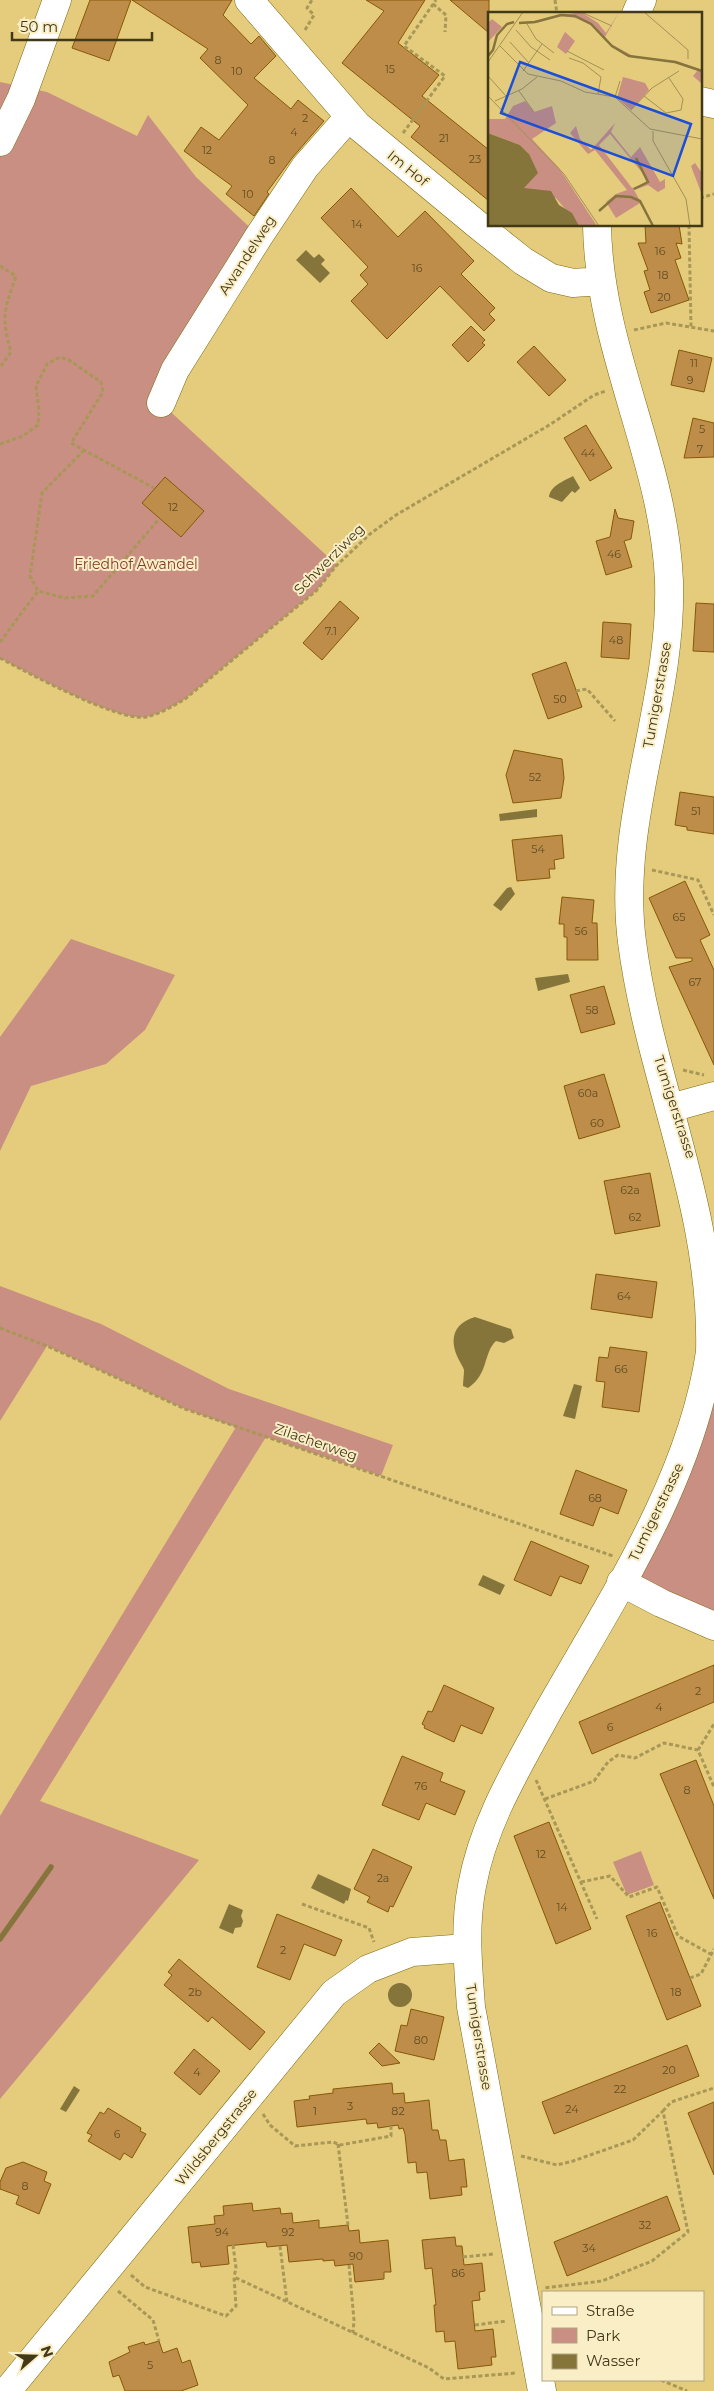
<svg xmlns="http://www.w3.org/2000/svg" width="714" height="2391" viewBox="0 0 714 2391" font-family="Montserrat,sans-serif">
  <rect width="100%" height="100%" fill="#e4cc7c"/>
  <path fill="#c88f82" d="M0 82 47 92 137 136 148 115 196 177 259 236 161 403 337 565 316 591 185 699C173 706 160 714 146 717 119 722 28 673 0 658Z
    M71 939 175 975 145 1030 106 1064 31 1086 0 1151V1037Z
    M0 1286 101 1324 229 1389 393 1445 381 1476 266 1437 40 1801 199 1860 0 2099V1816L236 1427 185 1409 47 1346 0 1421Z
    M714 1350V1626L621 1582Z
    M641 1851 654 1885 627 1895 613 1862Z"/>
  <path fill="#86753b" d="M306 250 314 258 319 254 325 260 321 264 330 273 320 283 296 260Z
    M573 476 580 488 575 493 572 491 562 502 549 497C550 486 564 481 573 476Z
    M537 809V817L500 821 499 814Z
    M511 887 515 894 501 911 493 905 507 888Z
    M568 974 570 982 538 991 535 978Z
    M475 1317 511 1329 514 1338 504 1343 496 1341C483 1353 489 1374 468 1388L463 1386C463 1381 464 1375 464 1370 463 1366 459 1361 457 1356 449 1337 455 1323 475 1317Z
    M574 1384 582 1386 575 1419 563 1416Z
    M483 1575 505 1585 500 1595 478 1585Z
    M318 1874 351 1889 348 1901 346 1900 344 1904 311 1888Z
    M229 1904 243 1910 241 1916 243 1921 241 1927 235 1928 233 1934 219 1928Z
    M388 1995a12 12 0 1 1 24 0a12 12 0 1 1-24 0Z
    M74 2086 80 2090 66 2112 60 2109Z"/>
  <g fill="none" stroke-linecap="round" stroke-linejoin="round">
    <path stroke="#86753b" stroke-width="5.5" d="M0 1939 51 1867"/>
  </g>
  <path fill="#be8d4a" stroke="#865808" d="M90 0H131L109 61 72 48Z
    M132 0H232L223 15 251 44 259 36 276 56 254 78 291 109 298 100 324 121 292 158 267 192 269 194 254 216 226 194 232 186 184 151 201 127 219 140 248 105 200 58 208 49Z
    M366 0H425L398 43 439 75 422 96 489 150V201L411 137 420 126 342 63 384 11Z
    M450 0H489V33Z
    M351 188 398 237 425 211 474 261 461 274 495 308 489 314 495 320 484 331 440 286 387 339 351 301 368 284 360 275 368 267 321 218Z
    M645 225H679L682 244 676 243 681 258 675 260 689 300 651 313 644 292 650 290 644 271 648 270 638 243H646Z
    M471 326 485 340 482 343 485 345 468 362 452 345Z
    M534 346 566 380 549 396 517 362Z
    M679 350 712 358 704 392 671 385Z
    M693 418 714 423V457L684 458Z
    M586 425 612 468 590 481 564 438Z
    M165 477 204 511 181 537 142 503Z
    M615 509 618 518 634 521 631 539 624 541 632 567 606 575 596 541 610 537Z
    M340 601 359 618 322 660 303 643Z
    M696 603 714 604V652L693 651Z
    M603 622 631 624 629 659 601 657Z
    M566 662 582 707 548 719 532 674Z
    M514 750 562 759 564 778 561 798 513 803 506 775Z
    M680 792 714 797V834L687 830V827L675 825Z
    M562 835 564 858 554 860 555 869H549L550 878 517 881 512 840Z
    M685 881 710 935 700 940 714 970V1065L669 967 692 961V958H676L649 898Z
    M562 897 594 900 592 923H597L598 960H567V937H564V924H559Z
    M604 986 615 1024 581 1033 570 995Z
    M604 1074 620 1127 579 1139 564 1086Z
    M650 1173 660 1226 615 1234 604 1181Z
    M596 1274 657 1282 652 1318 591 1309Z
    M610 1347 647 1352 639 1412 602 1407 605 1382 596 1381 599 1357 608 1358Z
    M576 1470 627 1490 618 1514 600 1507 593 1526 560 1514Z
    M531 1541 589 1566 581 1584 560 1576 551 1596 514 1580Z
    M714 1665V1702L592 1754 579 1722Z
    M444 1685 494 1708 482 1734 461 1725 454 1742 424 1728 425 1726 422 1724 428 1711 432 1712Z
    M402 1756 443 1773 440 1781 465 1791 455 1815 426 1803 419 1820 382 1805Z
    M696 1760 714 1806V1899L660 1774Z
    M549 1822 591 1929 556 1944 514 1836Z
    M373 1849 412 1867 393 1907 390 1906 388 1912 367 1902 370 1897 354 1889Z
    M660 1902 701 2006 667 2020 626 1916Z
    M277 1914 342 1940 335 1956 304 1944 290 1980 257 1967Z
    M179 1959 265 2032 250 2050 212 2017 208 2022 164 1985 172 1975 168 1972Z
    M411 2009 444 2017 434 2060 395 2051 401 2025 407 2026Z
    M379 2043 400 2063 382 2066 369 2053Z
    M687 2045 699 2076 554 2134 542 2102Z
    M194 2049 220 2071 200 2095 174 2073Z
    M392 2083 393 2094 404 2093 405 2103 429 2100 432 2130H438L440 2140H446L449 2161 464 2159 467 2187H461L462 2195 430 2199 427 2172 417 2173 416 2162 408 2163 405 2134 403 2128 399 2129 398 2125 378 2128 377 2123 367 2124 366 2119 297 2127 294 2101 310 2099 309 2096 333 2093V2089Z
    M714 2102V2175L688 2113Z
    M108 2108 141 2128 140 2131 146 2134 132 2158 124 2153 120 2160 88 2141 92 2135 87 2133 100 2112 104 2114Z
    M23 2162 47 2172 44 2181 51 2184 39 2214 16 2204 19 2196 0 2189V2182L6 2168Z
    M667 2196 680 2230 567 2276 554 2242Z
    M252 2203 253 2211 280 2208 281 2214 292 2213 293 2223 319 2220V2228L348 2225 349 2231 359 2230 360 2243 388 2240 391 2272H384V2279L355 2282 353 2264 335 2266 334 2260 323 2261V2259L289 2262 287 2245 267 2247 266 2242 227 2246 229 2264 201 2267 200 2262 192 2263 188 2227 215 2224 214 2216 224 2215 223 2206Z
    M455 2237 456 2246H462L464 2265 482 2263 485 2291 479 2292 480 2300 472 2301 475 2331 493 2329 496 2357H491L492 2365 458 2369 455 2341 445 2342 444 2331 436 2332 434 2305H436L432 2268 425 2269 422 2240Z
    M159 2341 163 2353 177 2348 182 2363 190 2360 198 2385 181 2391H125L119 2375 113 2377 109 2362 130 2352 128 2347 144 2342 145 2345Z"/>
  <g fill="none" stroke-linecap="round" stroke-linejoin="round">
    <defs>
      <path id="minor" d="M249 0 357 125 479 226 523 261 551 278 573 283 601 281
        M636 14 642 0
        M700 101 714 104
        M0 142 21 99 57 0
        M161 403 175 370 259 236 305 167 349 117
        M674 1107 714 1096
        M621 1582 661 1603 714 1626
        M7 2391 334 1993 368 1969 412 1952 467 1948
        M542 2391 471 2007C468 1966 464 1926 472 1886 483 1824 516 1770 546 1715 610 1602 691 1482 710 1352 714 1207 650 1081 632 942 616 819 673 703 669 581 664 458 599 351 597 225"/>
    </defs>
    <use href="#minor" stroke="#7f690f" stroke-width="29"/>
    <path stroke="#a99757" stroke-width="3" stroke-dasharray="4 2.5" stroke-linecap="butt" d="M555 0 557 14
      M433 4 446 15 445 32
      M305 30 314 15 307 8 312 0
      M403 133 445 76 404 46 436 0
      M700 198 714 194
      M689 225 691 327
      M0 266 16 276C4 311 1 315 11 352L0 367
      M634 330 666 323 714 331
      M0 444 23 436 38 425 39 410 36 386 47 364 60 357 69 360 101 382 103 392 71 443 154 488
      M84 450 42 493 30 576 38 591 65 598 93 596 159 519
      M0 642 38 591
      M0 658C28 673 119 722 146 717 160 714 173 706 185 699L316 591 337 565 370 534 396 515 551 424 594 395 606 391
      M576 691 587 689 615 721
      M652 870 698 880 714 915
      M683 1070 704 1075
      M0 1328 47 1346 185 1409 613 1556
      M698 1750 714 1724
      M536 1780 597 1919
      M545 1799 594 1781 608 1762 618 1755 635 1758 664 1743 698 1750 714 1787
      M581 1882 610 1876 629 1897 657 1887 678 1936 714 1956
      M302 1904 369 1928 374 1942
      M690 1978 701 1974 714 1949
      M663 2111 671 2102 714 2088
      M263 2114 270 2125 295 2146 333 2142 340 2145 391 2136V2126
      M338 2144 348 2225
      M521 2156 557 2165 573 2161 633 2140 663 2111 688 2232 652 2261 602 2281 544 2288
      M233 2245 236 2268 234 2277
      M280 2246 287 2302
      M463 2257 494 2254
      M349 2265 354 2320 353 2333
      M131 2275 145 2287 226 2316 236 2306 234 2277 429 2368 444 2379 516 2373
      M118 2291 153 2320 159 2341
      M475 2325 506 2321
      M661 2380 687 2391"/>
    <use href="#minor" stroke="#fff" stroke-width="28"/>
  </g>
  <g text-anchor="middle" stroke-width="4" stroke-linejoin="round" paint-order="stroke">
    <g font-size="11" fill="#614e24">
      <text x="218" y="64">8</text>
      <text x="390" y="73">15</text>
      <text x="237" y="75">10</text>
      <text x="305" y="122">2</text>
      <text x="294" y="136">4</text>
      <text x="444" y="142">21</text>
      <text x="207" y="154">12</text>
      <text x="475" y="163">23</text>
      <text x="272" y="164">8</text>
      <text x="248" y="198">10</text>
      <text x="357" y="228">14</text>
      <text x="660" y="255">16</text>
      <text x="417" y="272">16</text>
      <text x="663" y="279">18</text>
      <text x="664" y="301">20</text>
      <text x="694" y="367">11</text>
      <text x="690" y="384">9</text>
      <text x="702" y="433">5</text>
      <text x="700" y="453">7</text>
      <text x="588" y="457">44</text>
      <text x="173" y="511">12</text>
      <text x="614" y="558">46</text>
      <text x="331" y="635">7.1</text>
      <text x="616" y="644">48</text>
      <text x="560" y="703">50</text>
      <text x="535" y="781">52</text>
      <text x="696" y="815">51</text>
      <text x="538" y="853">54</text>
      <text x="679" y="921">65</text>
      <text x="581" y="935">56</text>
      <text x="695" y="986">67</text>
      <text x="592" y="1014">58</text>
      <text x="588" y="1097">60a</text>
      <text x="597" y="1127">60</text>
      <text x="630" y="1194">62a</text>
      <text x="635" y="1221">62</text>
      <text x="624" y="1300">64</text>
      <text x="621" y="1373">66</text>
      <text x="595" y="1502">68</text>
      <text x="698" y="1695">2</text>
      <text x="659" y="1711">4</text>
      <text x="610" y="1731">6</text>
      <text x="421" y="1790">76</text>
      <text x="687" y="1794">8</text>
      <text x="541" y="1858">12</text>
      <text x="383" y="1882">2a</text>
      <text x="562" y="1911">14</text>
      <text x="652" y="1937">16</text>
      <text x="283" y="1954">2</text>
      <text x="195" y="1996">2b</text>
      <text x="676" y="1996">18</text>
      <text x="421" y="2044">80</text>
      <text x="669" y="2074">20</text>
      <text x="197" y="2076">4</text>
      <text x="620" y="2093">22</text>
      <text x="350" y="2110">3</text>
      <text x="572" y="2113">24</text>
      <text x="315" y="2115">1</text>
      <text x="398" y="2115">82</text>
      <text x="117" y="2138">6</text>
      <text x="25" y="2190">8</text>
      <text x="645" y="2229">32</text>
      <text x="222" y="2236">94</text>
      <text x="288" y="2236">92</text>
      <text x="589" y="2252">34</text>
      <text x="356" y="2260">90</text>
      <text x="458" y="2277">86</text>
      <text x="150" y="2369">5</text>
    </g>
    <g font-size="14" fill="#423917" stroke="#faeec7">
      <text transform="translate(408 168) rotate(39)" y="5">Im Hof</text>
      <text transform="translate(247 255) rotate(-57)" y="5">Awandelweg</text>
      <text transform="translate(329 559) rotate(-45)" y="5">Schwerziweg</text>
      <text transform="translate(657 695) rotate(-80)" y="5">Tumigerstrasse</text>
      <text transform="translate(675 1107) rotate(72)" y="5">Tumigerstrasse</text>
      <text transform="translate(316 1442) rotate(19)" y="5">Zilacherweg</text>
      <text transform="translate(656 1512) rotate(-64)" y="5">Tumigerstrasse</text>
      <text transform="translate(479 2037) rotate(81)" y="5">Tumigerstrasse</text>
      <text transform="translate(216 2137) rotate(-51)" y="5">Wildsbergstrasse</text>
    </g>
    <g font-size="14" fill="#873929" stroke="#faeec7">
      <text x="136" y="569">Friedhof Awandel</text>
    </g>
  </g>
  <g transform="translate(488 12)">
    <rect width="214" height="214" fill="#e4cc7c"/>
    <path d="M93 0 110 11 118 21 131 0 117 25 123 32 147 45 189 49 214 58V72L205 64 210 58 189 51 138 44 122 33 103 13 88 6 74 4 48 11 30 12ZM4 7 14 15 0 30V11ZM77 20 87 29 78 42 69 35ZM135 65 157 71 161 78 143 98 129 86ZM37 89 46 100 64 94 68 111 44 127 71 156 109 214H91L68 186 35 177 41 142 32 133 0 121V107H17L25 94ZM127 111 123 120 143 145 152 135 172 170 177 167V176L170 180 160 173 146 178 166 214 152 191 128 206 118 190 128 182 139 178 107 138 100 142 82 121 88 114 92 127 103 138ZM122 122 157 164 159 171 144 176 111 133ZM207 151 214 161V183L203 154Z" fill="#c88f82" fill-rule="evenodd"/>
    <path d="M0 121 32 133 41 142 50 161 36 176 63 179 71 193 84 201 91 214H0Z" fill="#86753b"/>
    <path fill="none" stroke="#86753b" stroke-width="2.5" d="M31 11 47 10 73 3 87 4 103 12 124 34 141 44 187 50 214 59M0 44 5 38 9 23 19 12 26 10M146 177 160 170 148 146M111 199 128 184 143 185 152 189 165 214"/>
    <path fill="none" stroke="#a39154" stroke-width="1" d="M93 0 124 14M156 0 200 38V47M39 12 48 27 66 41M28 18 43 35 62 48M22 30 41 51M12 34 40 62 73 69 97 80 127 85 162 117 214 127M79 39 116 58M81 46 95 51 113 65 110 82M0 50 35 0M35 59 54 32M0 64 18 84M31 79 46 100M0 84 76 162 111 214M156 84 178 101 193 98 195 87 181 66M127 85 132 69M7 89 34 77 49 65M143 98 164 76 191 59M165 119V129L198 187 202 214"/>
    <path fill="#1d4ed8" fill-opacity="0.15" stroke="#1d4ed8" stroke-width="2.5" d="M32 50 203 112 185 164 13 101Z"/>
    <rect width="214" height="214" fill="none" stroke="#423917" stroke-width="2.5"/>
  </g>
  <rect x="542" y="2291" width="162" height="90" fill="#faeec7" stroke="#b0a681"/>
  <rect x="552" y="2307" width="25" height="8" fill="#ffffff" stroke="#b0a681"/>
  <text x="586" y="2316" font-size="15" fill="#423917">Straße</text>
  <rect x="552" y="2328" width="25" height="15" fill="#c88f82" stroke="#b0a681"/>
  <text x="586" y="2341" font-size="15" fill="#423917">Park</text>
  <rect x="552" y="2354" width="25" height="15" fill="#86753b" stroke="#b0a681"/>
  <text x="586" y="2366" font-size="15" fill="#423917">Wasser</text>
  <g transform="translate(35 2356) rotate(70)" stroke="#faeec7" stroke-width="4" paint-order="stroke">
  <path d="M0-4L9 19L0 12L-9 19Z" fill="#423917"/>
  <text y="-8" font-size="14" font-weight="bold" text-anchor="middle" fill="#423917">N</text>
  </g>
  <path d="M12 32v8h140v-8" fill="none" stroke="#423917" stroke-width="2.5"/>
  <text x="20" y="32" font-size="15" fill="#423917" stroke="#faeec7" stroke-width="4" paint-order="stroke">50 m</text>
</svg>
